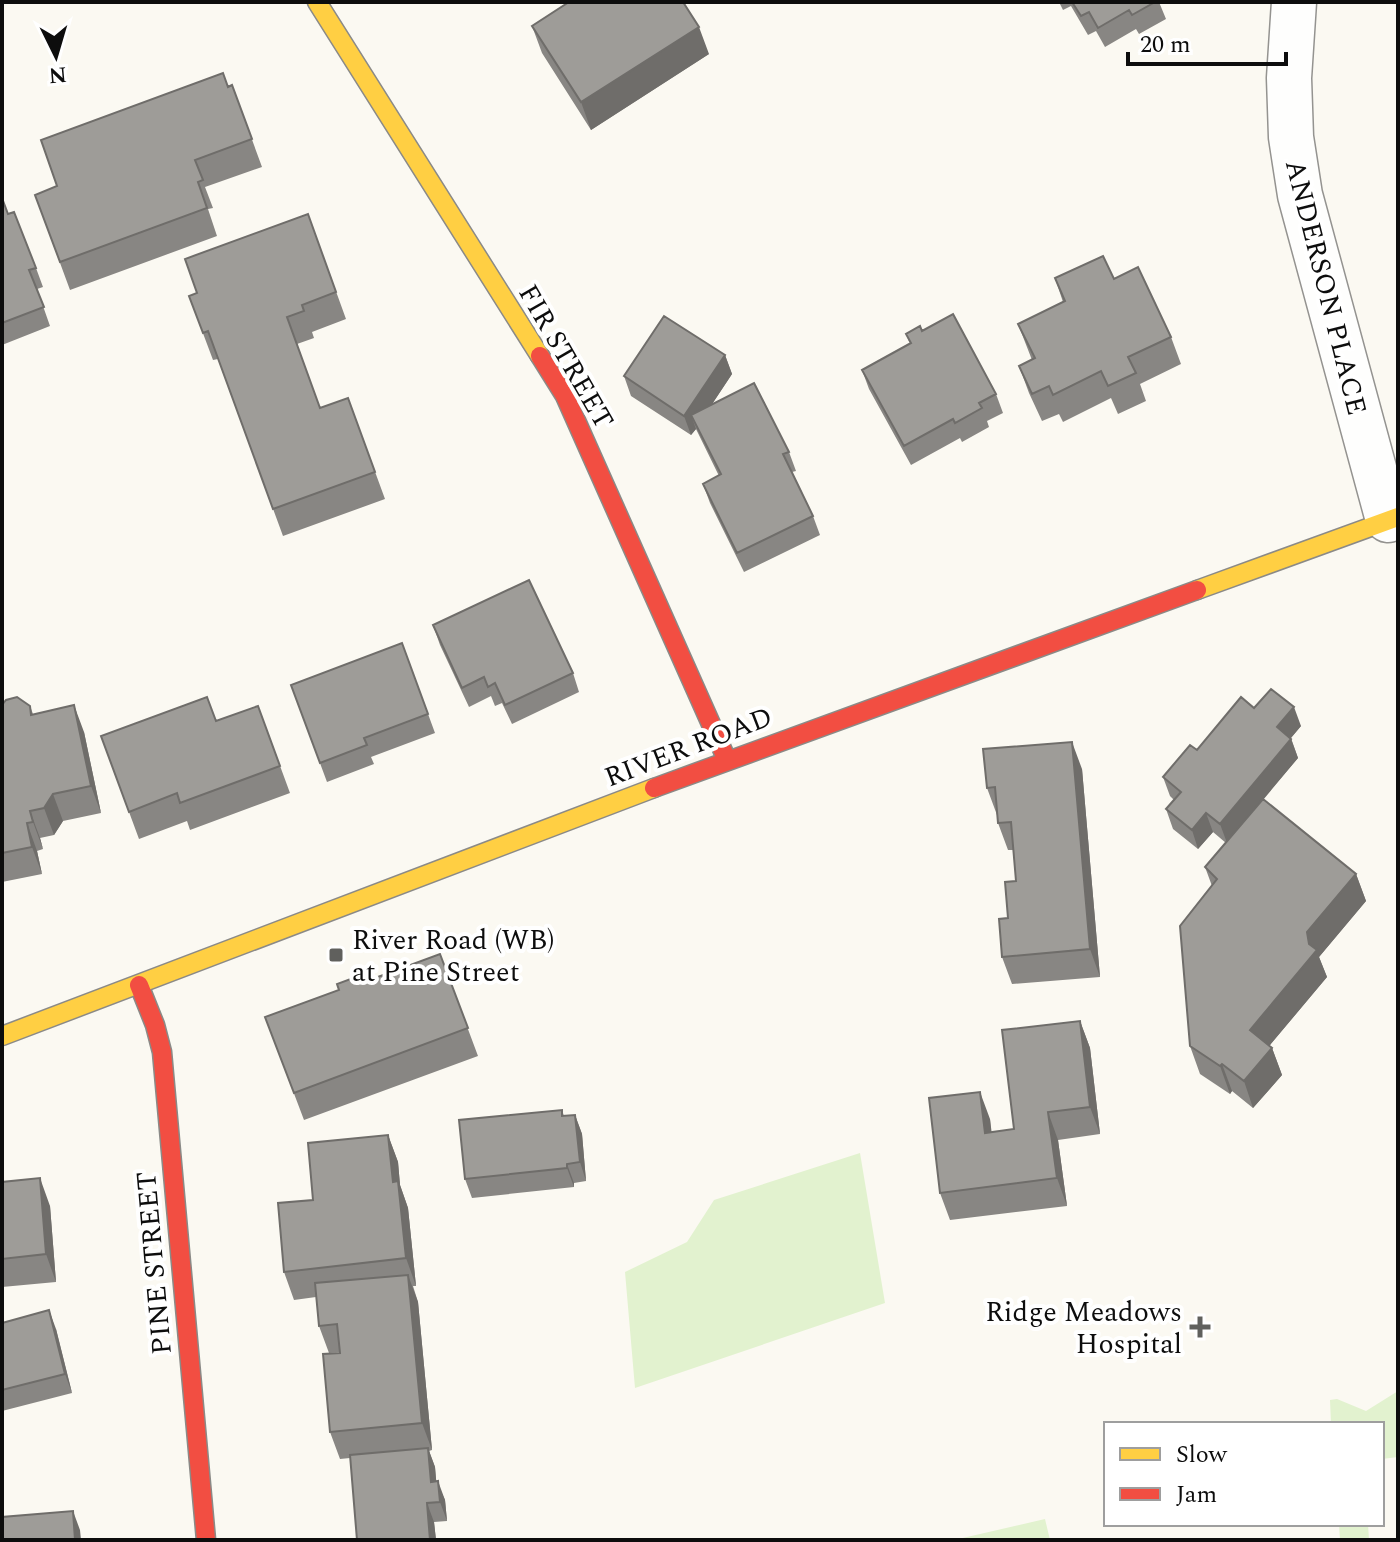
<svg xmlns="http://www.w3.org/2000/svg" width="1400" height="1542" viewBox="0 0 1400 1542" font-family="Spectral,serif">
  <rect width="100%" height="100%" fill="#fbf9f2"/>
  <path fill="#e2f2cf" d="M860 1153 885 1303 635 1388 625 1272 687 1242 714 1200Z
    M1398 1391V1457L1382 1459V1424H1331L1330 1400 1337 1399 1366 1411Z
    M1045 1519 1050 1540H954Z
    M1339 1524H1368L1369 1540H1340Z"/>
  <g fill="none" stroke-linecap="round" stroke-linejoin="round">
    <defs>
      <path id="street" d="M1294 2 1289 78 1291 137 1300 195 1388 520"/>
      <path id="slow" d="M317 2 540 356
        M1197 590 1398 517
        M2 1036 654 788"/>
      <path id="jam" d="M540 356 565 396 727 760
        M654 788 1197 590
        M139 985 155 1025 162 1052 206 1540"/>
    </defs>
    <use href="#street" stroke="#949390" stroke-width="47"/>
    <use href="#slow" stroke="#8b8a87" stroke-width="21"/>
    <use href="#jam" stroke="#8b8a87" stroke-width="21"/>
    <use href="#street" stroke="#fefefd" stroke-width="44"/>
    <use href="#slow" stroke="#ffcf43" stroke-width="18"/>
    <use href="#jam" stroke="#f24e42" stroke-width="18"/>
  </g>
  <path fill="#888683" d="M1059 2H1159L1166 19 1139 34 1136 29 1105 47 1096 31 1088 35 1071 6 1063 10Z
    M532 26 709 54 591 130 542 53Z
    M232 85 262 167 205 187 213 208 208 209 217 236 70 290 35 195 57 186Z
    M2 198 8 214 36 268 43 287 37 289 50 326 2 345Z
    M308 214 346 319 312 332 314 338 297 344 320 408 348 398 385 499 283 536 218 359 213 360 189 296 197 293Z
    M1055 278 1114 279 1171 337 1181 364 1140 384 1146 401 1118 414 1111 398 1063 422 1059 414 1042 421 1029 393 1019 366 1032 360 1018 324 1063 302Z
    M922 331 996 394 1003 413 987 421 989 427 962 442 960 438 911 465 869 389 862 370 910 344 906 334Z
    M725 355 732 374 712 404 789 452 796 471 792 472 813 516 820 535 744 572 710 503 703 484 719 476 696 429 691 435 631 396 624 376Z
    M433 625 573 673 579 692 512 724 502 703 495 706 491 696 469 707 440 645Z
    M402 643 435 733 371 757 374 764 327 782 291 685Z
    M2 705 30 706 33 714 84 732 101 813 63 821 54 835 40 838 43 849 37 851 42 874 2 882Z
    M258 706 290 793 190 830 187 821 139 839 101 736 216 721Z
    M1254 708 1301 726 1291 738 1298 758 1263 799 1356 874 1366 901 1319 957 1327 977 1269 1046 1272 1048 1282 1075 1253 1108 1232 1091 1230 1094 1200 1074 1190 1046 1212 886 1205 867 1226 843 1213 832 1198 849 1173 829 1166 809 1174 800 1170 796 1163 777Z
    M1082 769 1100 977 1012 984 1002 957 1008 918 1016 881 1013 850H1008L998 823V815H997L987 788Z
    M440 954 478 1056 304 1120 265 1017Z
    M1080 1021 1090 1048 1100 1134 1058 1140 1067 1206 950 1220 940 1193 990 1119 991 1132 1014 1129Z
    M562 1110 564 1116 575 1115 582 1134 586 1181 574 1183V1187L472 1198 465 1179Z
    M388 1135 398 1162 400 1185 408 1208 416 1286H413L418 1302 432 1450 429 1451 435 1467 436 1481 445 1500 447 1521 434 1522 436 1540H357L350 1458 340 1459 330 1432 340 1352 329 1353 319 1326 316 1297 294 1300 284 1272 313 1200Z
    M2 1181 50 1206 56 1282 2 1287Z
    M2 1323 56 1329 72 1393 2 1411Z"/>
  <path fill="#6f6d6a" d="M699 27 709 54 591 130 581 102Z
    M725 355 732 374 697 427 691 415 696 429 691 435 684 416Z
    M74 705 84 732 101 813 91 786Z
    M1294 707 1301 726 1284 746 1277 727Z
    M1291 739 1298 758 1227 843 1220 824Z
    M1072 742 1082 769 1100 977 1090 949Z
    M53 794 63 821 54 835 44 808Z
    M30 811 40 838 43 849 33 822Z
    M1206 813 1213 832 1198 849 1192 830Z
    M27 823 37 851 42 874 32 847Z
    M1356 874 1366 901 1319 957 1327 977 1260 1057 1250 1030 1309 944 1307 932Z
    M1080 1021 1090 1048 1100 1134 1090 1107Z
    M1272 1048 1282 1075 1253 1108 1244 1081Z
    M1222 1064 1232 1091 1230 1094 1220 1066Z
    M980 1092 990 1119 995 1160 985 1133Z
    M1048 1112 1058 1140 1067 1206 1057 1178Z
    M575 1115 582 1134 586 1181 580 1162Z
    M388 1135 398 1162 400 1185 408 1208 416 1286 406 1258 393 1182Z
    M567 1164 574 1183V1187L567 1168Z
    M40 1178 50 1206 56 1282 46 1254Z
    M408 1275 418 1302 432 1450 422 1423Z
    M49 1310 56 1329 72 1393 65 1374Z
    M428 1448 435 1467 438 1501 431 1482Z
    M438 1481 445 1500 447 1521 440 1502Z
    M427 1503 434 1522 436 1540H430Z
    M73 1511 80 1530 81 1540H75Z"/>
  <path fill="#9e9c98" stroke="#6f6d6a" stroke-width="2" d="M569 2H683L699 27 581 102 532 26Z
    M1072 2H1155L1132 15 1129 10 1098 28 1089 12 1081 16Z
    M223 73 228 87 232 85 252 139 195 160 203 180 198 182 207 208 60 262 35 195 57 186 41 140Z
    M2 198 8 214 14 212 36 268 29 270 44 307 2 323Z
    M308 214 336 292 302 305 304 311 287 317 320 408 348 398 375 472 273 509 208 331 203 333 189 296 197 293 185 259Z
    M1103 256 1114 279 1138 267 1171 337 1128 357 1136 373 1108 386 1101 371 1053 395 1049 386 1032 394 1019 366 1035 358 1018 324 1065 301 1055 278Z
    M953 314 996 394 979 403 982 408 955 423 953 419 904 446 862 370 911 343 906 334 920 326 922 331Z
    M664 316 725 355 684 416 624 376Z
    M754 383 789 452 783 454 813 516 737 553 703 484 721 474 691 415Z
    M529 580 573 673 505 705 495 683 488 687 484 677 462 688 433 625Z
    M402 643 428 714 364 738 367 745 320 763 291 685Z
    M1271 689 1294 707 1277 727 1291 739 1220 824 1206 813 1192 830 1166 809 1181 792 1163 777 1190 745 1197 750 1241 697 1254 708Z
    M17 697 30 706 31 715 74 705 91 786 53 794 44 808 30 811 33 822 27 823 32 847 2 853V705L6 700Z
    M207 697 216 721 258 706 280 766 180 803 177 793 129 812 101 736Z
    M1072 742 1090 949 1002 957 999 919 1008 918 1005 882 1016 881 1011 822 998 823 995 787 987 788 983 749Z
    M1263 799 1356 874 1307 932 1309 944 1317 950 1250 1030 1272 1048 1244 1081 1222 1064 1220 1066 1190 1046 1180 926 1217 879 1205 867Z
    M440 954 468 1028 294 1093 265 1017 339 990 337 984 364 974 367 981Z
    M1080 1021 1090 1107 1048 1112 1057 1178 940 1193 929 1098 980 1092 985 1133 1014 1129 1002 1030Z
    M562 1110V1116L575 1115 580 1162 567 1164V1168L465 1179 459 1120Z
    M388 1135 393 1182 398 1181 406 1258 284 1272 278 1203 313 1200 308 1143Z
    M40 1178 46 1254 2 1259V1182Z
    M408 1275 422 1423 330 1432 323 1354 340 1353 337 1324 319 1326 315 1283Z
    M49 1310 65 1374 2 1390V1323Z
    M428 1448 431 1482 438 1481 440 1502 427 1503 430 1540H357L350 1455Z
    M73 1511 75 1540H2V1517Z"/>
  <g fill="#60605d" stroke="#fff" stroke-width="3">
    <rect x="328" y="947" width="16" height="16" rx="4"/>
    <path d="M1196 1315h8v8h8v8h-8v8h-8v-8h-8v-8h8z"/>
  </g>
  <g text-anchor="middle" stroke-width="8" stroke-linejoin="round" paint-order="stroke">
    <g font-size="28" fill="#0d0d0d" stroke="#fff">
      <text transform="translate(1327 287) rotate(76)" y="10">ANDERSON PLACE</text>
      <text transform="translate(567 356) rotate(60)" y="10">FIR STREET</text>
      <text transform="translate(688 746) rotate(-21)" y="10">RIVER ROAD</text>
      <text transform="translate(153 1263) rotate(-95)" y="10">PINE STREET</text>
    </g>
    <g font-size="28" fill="#0d0d0d" stroke="#fff" text-anchor="start">
      <text x="352" y="949">River Road (WB)<tspan x="352" dy="32">at Pine Street</tspan></text>
      <text x="1182" y="1321" text-anchor="end">Ridge Meadows<tspan x="1182" dy="32">Hospital</tspan></text>
    </g>
  </g>
  <rect width="1400" height="1542" fill="none" stroke="#0d0d0d" stroke-width="8"/>
  <rect x="1104" y="1422" width="280" height="104" fill="#ffffff" stroke="#9e9e9e" stroke-width="2"/>
  <rect x="1120" y="1448" width="40" height="12" fill="#ffcf43" stroke="#9e9e9e" stroke-width="2"/>
  <text x="1176" y="1462" font-size="24" fill="#0d0d0d">Slow</text>
  <rect x="1120" y="1488" width="40" height="12" fill="#f24e42" stroke="#9e9e9e" stroke-width="2"/>
  <text x="1176" y="1502" font-size="24" fill="#0d0d0d">Jam</text>
  <g transform="translate(56 56) rotate(175)" stroke="#ffffff" stroke-width="6" paint-order="stroke">
  <path d="M0-6L14 30L0 20L-14 30Z" fill="#0d0d0d"/>
  <text y="-12" font-size="22" font-weight="bold" text-anchor="middle" fill="#0d0d0d">N</text>
  </g>
  <path d="M1128 52v12h158v-12" fill="none" stroke="#0d0d0d" stroke-width="4"/>
  <text x="1140" y="52" font-size="24" fill="#0d0d0d" stroke="#ffffff" stroke-width="6" paint-order="stroke">20 m</text>
</svg>
